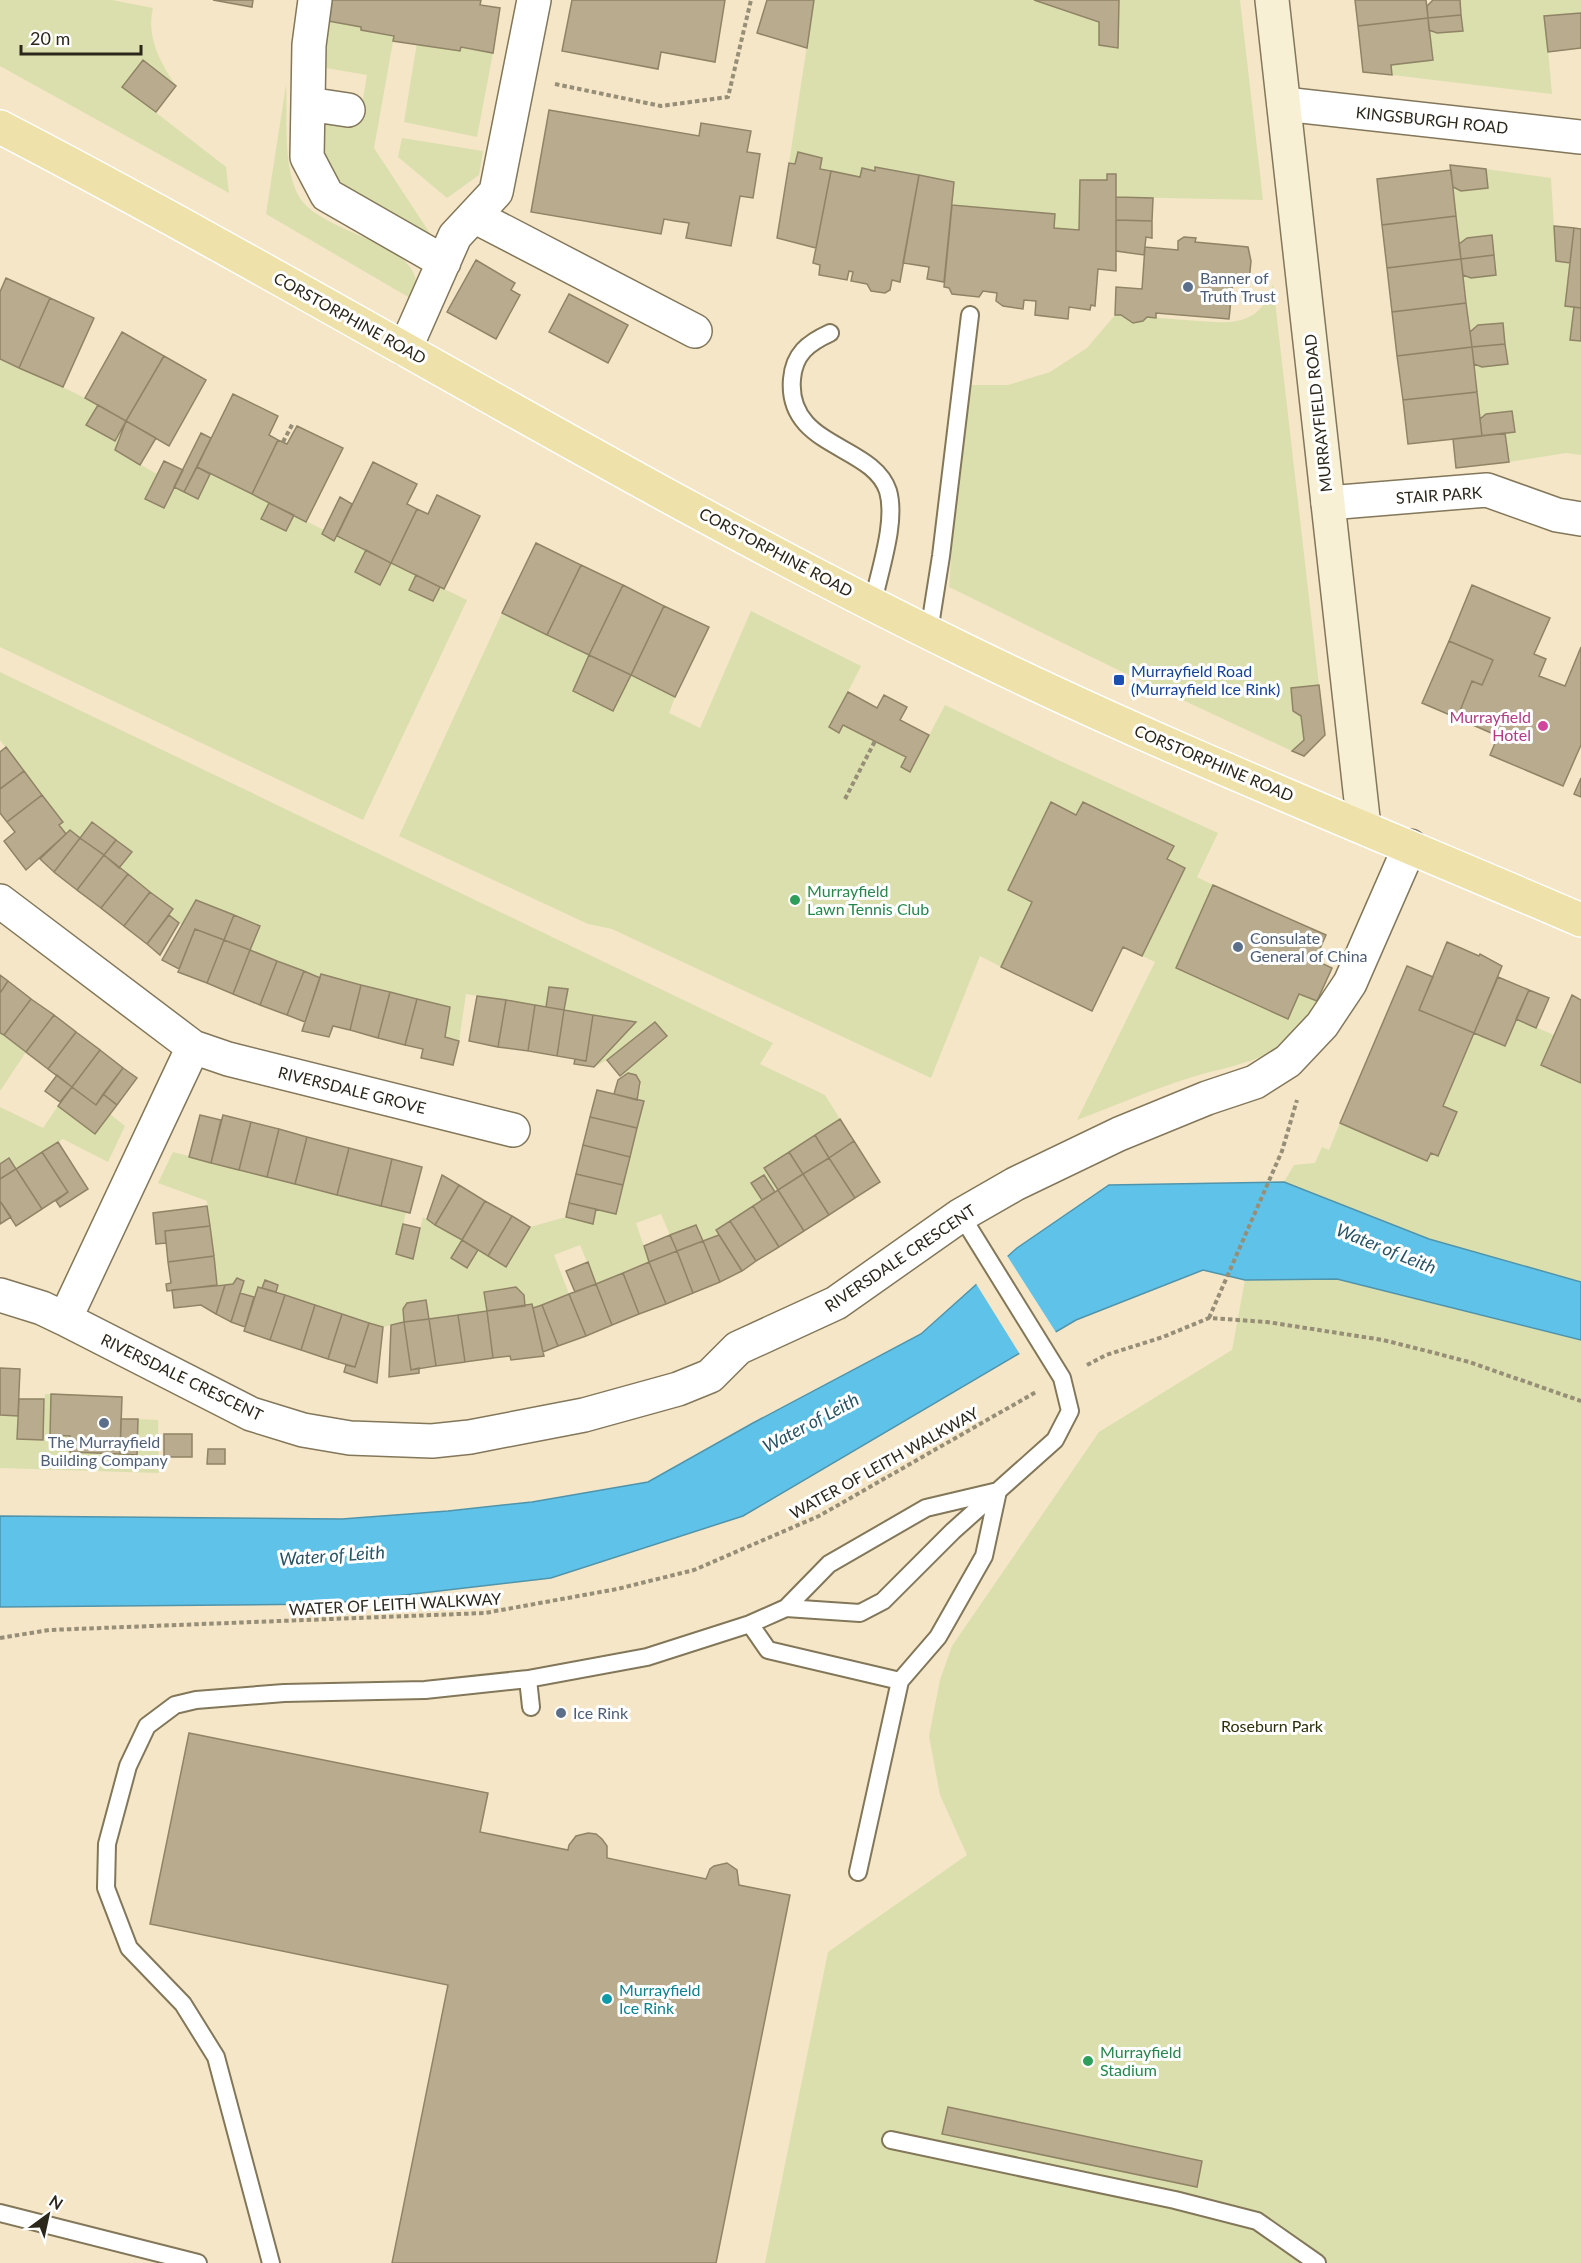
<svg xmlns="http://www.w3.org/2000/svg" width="1581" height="2263" viewBox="0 0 1581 2263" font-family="Lato,sans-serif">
  <rect width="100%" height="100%" fill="#f4e6c7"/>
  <path fill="#dbdfad" d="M0 0H112L153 8C146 37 160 62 176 86L143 60 123 87 226 167 229 193 0 66Z
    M814 0H1240L1263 200 1116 197V174H1108L1107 180H1080L1079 230 1054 228 1055 214 952 205 954 182 876 167 875 171 862 168 860 177 820 169 822 158 798 152 795 164 789 163Z
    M1460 0H1581V13L1545 16 1552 94 1392 75 1391 65 1433 60 1429 30 1437 33 1463 31Z
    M322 20 361 27V30L394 36 374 148 435 241 352 195 324 161 321 118 359 123 367 75 326 68 315 59Z
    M417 43 460 51 461 47 493 53 477 137 404 122Z
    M286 85C288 118 282 169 300 198 321 232 410 241 416 281 417 287 413 293 410 298L266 214Z
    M402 138 483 151 479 175 447 198 398 157Z
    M1486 169 1551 178 1556 261 1570 263 1566 306 1574 307 1570 339 1581 341V455L1566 453 1509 462 1505 433 1515 432 1512 411 1486 414 1480 419 1474 364 1482 367 1507 364 1503 323 1478 325 1470 332 1463 275 1472 278 1496 275 1491 235 1467 238 1459 244 1453 187 1462 191 1487 188Z
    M1273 284 1319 685 1291 689 1293 711 1301 716 1304 740 1292 751 1112 667 949 587 964 385H1008L1050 372 1087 348 1115 315H1121L1133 323 1143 321 1147 317C1164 318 1181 320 1199 321 1235 324 1261 324 1273 284Z
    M0 359 73 392 98 405 87 425 115 441 126 421 115 450 157 474 145 499 164 508 174 487 198 499 210 474 269 503 261 519 285 531 294 515 324 530 322 534 334 540 337 536 366 550 356 573 380 585 391 563 416 575 409 590 432 601 440 587 467 600 363 820 0 647Z
    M751 611 861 666 830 727 839 733 843 725 906 757 901 767 910 772 945 705 1058 760 1218 833 1197 877 1213 885 1176 968 1288 1019 1299 994 1317 1001C1307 1021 1295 1037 1276 1049 1250 1065 1217 1069 1189 1078 1151 1090 1114 1106 1077 1120L1155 962 1142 956 1184 868 1167 859 1173 847 1083 802 1076 815 1051 802 1008 890 1032 902 1001 967 980 956 931 1078 612 929 588 924 399 836 502 613 589 655 573 691 613 711 631 675 675 697 669 713 700 728Z
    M0 672 773 1043 760 1064 825 1095 840 1119 764 1168 778 1190 775 1192 764 1175 752 1183 762 1200 716 1230 719 1235 703 1241 695 1225 670 1235 661 1214 636 1223 649 1262 596 1284 580 1245 554 1255 569 1294 533 1308 525 1306 524 1295 516 1287 484 1292 487 1311 429 1319 426 1300 407 1303 403 1309 404 1322 383 1327 276 1292 277 1285 265 1280 262 1288 258 1287 254 1297 240 1293 244 1281 237 1278 233 1284 217 1285 207 1201 158 1183 173 1152 406 1212 396 1255 413 1258 423 1217 462 1240 451 1258 466 1268 478 1250 506 1266 530 1227 566 1217 593 1224 596 1209 616 1214 637 1128V1100L641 1085 638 1077 632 1073 620 1076 667 1036 655 1022 607 1060 594 1067 636 1022 564 1010 568 990 549 987 546 1007 466 994 459 1041 445 1037 449 1007 321 974 320 978 250 950 259 926 196 900 182 925 169 915 173 909 119 868 131 852 93 822 80 838 71 830 66 834 59 825 63 822 0 740Z
    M1516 1019 1554 1035 1541 1066 1581 1083V1282L1429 1239 1284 1182 1294 1165 1315 1163 1322 1147 1329 1150 1340 1123 1427 1161 1431 1153 1438 1156 1457 1112 1443 1106 1474 1033 1505 1046Z
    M0 1033 26 1052 0 1091Z
    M58 1106 95 1133 110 1114 125 1126 108 1162 63 1139 16 1169 9 1158 0 1163V1107L43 1128Z
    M1337 1279 1581 1340V2263H765L828 1952 967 1855 940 1795 929 1736 940 1680 952 1646 1099 1432 1232 1350 1245 1280Z
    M45 1394H51L50 1435 70 1436V1452L136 1455 138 1419 158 1420 159 1473 0 1468V1415L18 1416 17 1438 42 1440Z"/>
  <path fill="#5fc3e9" stroke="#5094ab" stroke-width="1.5" d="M1284 1182 1429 1239 1581 1282V1340L1337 1279 1245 1280 1203 1270 1076 1320 743 1516 551 1578 327 1604 0 1607V1516L342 1519 448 1511 532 1502 648 1482 753 1423 921 1334 1017 1248 1109 1185Z"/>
  <path fill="#f4e6c7" d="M1006 1254 1057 1334 1021 1356 975 1282Z"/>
  <path fill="#b9ab8d" stroke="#908466" stroke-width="1.5" d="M213 0H253L252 7Z
    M325 0H481L480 5 500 8 493 53 461 47 460 51 393 41 394 36 361 30V27L322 20Z
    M572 0H725L715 62 661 52 658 69 562 51Z
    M767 0H814L807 48 757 33Z
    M1034 0H1119L1118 48 1099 45V22Z
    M1355 0H1426L1428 18 1358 26Z
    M1433 0H1460L1461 15 1428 18 1427 6Z
    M1581 13V48L1548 52 1544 16Z
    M1461 15 1463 31 1437 33 1429 30 1428 18Z
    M1428 18 1433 60 1391 65 1392 75 1363 72 1358 26Z
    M143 60 176 86 156 112 122 87Z
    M549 110 699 136 701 123 751 131 747 152 760 154 753 198 740 196 731 246 686 238 689 223 675 221 664 219 661 234 531 212Z
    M798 152 822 158 820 169 831 171 816 248 777 238 789 163 795 164Z
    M1450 165 1486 169 1488 188 1461 191 1453 187Z
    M875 167 919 175 900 282 892 280 890 290 885 293 871 291 867 284 851 281 853 272 849 271 847 280 819 275 820 265 813 263 831 171 860 177 862 168 875 171Z
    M1451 170 1456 216 1382 225 1377 179Z
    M1107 174H1116V271L1098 269 1095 306 1091 305 1090 310 1069 307 1068 319 1035 315 1036 301 1024 300 1023 309 1003 306 996 301 997 293 983 291 979 297 952 294 949 288 944 287 952 205 1055 214 1054 228 1079 230 1080 180H1107Z
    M919 175 954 182 944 282 927 279 929 267 903 263Z
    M1116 197 1153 198 1152 221 1116 220Z
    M1456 216 1461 259 1387 268 1382 225Z
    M1116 220 1152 221V238L1146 237 1144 255 1116 251Z
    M1554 226 1574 228 1570 263 1556 261Z
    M1574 228 1581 229V308L1565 306Z
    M1492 235 1494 255 1461 259 1459 244 1467 238Z
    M1184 237 1196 238 1195 242 1248 247 1251 261 1249 282 1233 280 1229 319 1156 313V318L1147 317 1143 321 1133 323 1121 315H1115L1116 287 1142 289 1145 247 1178 250V241Z
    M1494 255 1496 275 1471 278 1463 275 1461 259Z
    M1461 259 1466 303 1392 312 1387 268Z
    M476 260 515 283 511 290 520 295 496 339 447 312Z
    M6 278 50 298 19 368 0 359V292Z
    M569 294 628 325 608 363 549 332Z
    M50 298 94 318 63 387 19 368Z
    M1466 303 1472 347 1397 356 1392 312Z
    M1574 307 1581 308V341L1570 340Z
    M1503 323 1505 344 1472 347 1470 332 1478 325Z
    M122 332 164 356 126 421 85 398Z
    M1505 344 1508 364 1482 367 1474 364 1472 347Z
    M1472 347 1477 392 1403 400 1397 356Z
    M164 356 206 380 169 446 126 421Z
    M1477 392 1482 436 1408 444 1403 400Z
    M233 394 278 416 269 435 278 440 252 494 197 467Z
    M98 405 126 421 115 441 86 425Z
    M1512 411 1515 432 1482 436 1480 419 1486 414Z
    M126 421 156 438 140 465 115 450Z
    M297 426 343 448 306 522 252 494 278 440 287 444Z
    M201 433 211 438 184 492 174 487Z
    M1505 433 1509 462 1456 468 1453 439Z
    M164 461 183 470 164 508 145 499Z
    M373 462 417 484 407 504 417 509 391 563 337 536Z
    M197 467 210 474 198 499 184 492Z
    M437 495 480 516 444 589 391 563 417 509 428 514Z
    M340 497 352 504 334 541 322 534Z
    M269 503 294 515 286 531 261 519Z
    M536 543 581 565 547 635 502 613Z
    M366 550 391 563 380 585 355 572Z
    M581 565 623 585 589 655 547 635Z
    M416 575 440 587 433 601 409 590Z
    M623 585 664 606 631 675 589 655Z
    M1472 585 1550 618 1534 654 1546 659 1539 676 1565 686 1581 647V745L1563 786 1490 755 1498 736 1457 718 1472 681 1482 685 1493 660 1449 641Z
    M664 606 709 627 675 697 631 675Z
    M1449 641 1493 660 1482 685 1472 681 1457 718 1422 703Z
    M589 655 631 675 613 711 573 691Z
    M1319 685 1325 735 1304 756 1292 751 1304 740 1301 716 1293 711 1291 688Z
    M848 692 877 708 884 695 907 707 900 720 929 735 910 772 901 767 906 757 843 725 839 733 829 727Z
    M6 747 24 771 0 789V752Z
    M24 771 42 795 7 822 0 813V789Z
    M1581 778V797L1574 794Z
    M42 795 63 822 59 825 66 834 26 870 4 841 15 832 7 822Z
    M1051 802 1076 815 1083 802 1174 846 1167 859 1185 868 1142 956 1123 947 1092 1011 1001 967 1032 902 1008 890Z
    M92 822 116 840 104 855 80 838Z
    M70 830 80 838 54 872 40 859Z
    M80 838 104 855 77 890 54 872Z
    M116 840 132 852 119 868 104 855Z
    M104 855 128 874 101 908 77 890Z
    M128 874 150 892 124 926 101 908Z
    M1213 885 1326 935 1315 960 1332 968 1317 1001 1299 994 1288 1019 1176 968Z
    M150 892 173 909 147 944 124 926Z
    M196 900 234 915 224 940 195 929 179 969 162 960Z
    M169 915 179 923 160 955 147 944Z
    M234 915 260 926 250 950 224 940Z
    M195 929 224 940 207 983 178 972Z
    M224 940 250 950 233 994 207 983Z
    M1447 942 1479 956 1480 954 1502 966 1474 1033 1419 1010Z
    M250 950 277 961 260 1005 233 994Z
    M277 961 304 971 287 1015 260 1005Z
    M1407 966 1433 977 1419 1010 1474 1033 1443 1106 1457 1112 1438 1156 1431 1153 1427 1161 1340 1123Z
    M304 971 320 978 305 1022 287 1015Z
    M321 974 361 985 350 1030 333 1026 329 1037 302 1031Z
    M0 975 8 981 0 993Z
    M1498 977 1529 990 1505 1046 1474 1033Z
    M8 981 31 999 4 1035 0 1033V993Z
    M361 985 390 992 378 1038 350 1030Z
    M549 987 568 989 564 1010 546 1007Z
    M1529 990 1549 998 1536 1028 1516 1019Z
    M390 992 417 999 405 1045 378 1038Z
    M1572 995 1581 1000V1083L1541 1065Z
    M477 996 506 1000 498 1047 469 1041Z
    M31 999 54 1015 26 1052 4 1035Z
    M417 999 450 1007 445 1037 459 1041 453 1065 421 1058 423 1049 405 1045Z
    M506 1000 535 1005 528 1051 498 1047Z
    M535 1005 564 1010 557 1056 528 1051Z
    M564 1010 593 1015 586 1061 557 1056Z
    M54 1015 76 1032 48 1069 26 1052Z
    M593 1015 636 1022 594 1067 574 1064 575 1059 586 1061Z
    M655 1022 667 1036 620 1076 607 1060Z
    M76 1032 100 1050 72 1087 48 1069Z
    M100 1050 123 1068 96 1105 72 1087Z
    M123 1068 137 1078 117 1105 103 1094Z
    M628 1073 636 1075 640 1082 637 1100 614 1094 618 1080Z
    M57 1075 72 1087 60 1102 45 1091Z
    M72 1087 96 1105 103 1094 117 1105 95 1134 58 1106Z
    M597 1090 644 1101 637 1128 590 1117Z
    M200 1115 221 1120 211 1163 189 1157Z
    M223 1115 251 1122 239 1170 211 1163Z
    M590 1117 637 1128 630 1157 583 1145Z
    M840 1119 854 1141 829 1158 815 1135Z
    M251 1122 279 1129 267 1177 239 1170Z
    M279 1129 307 1137 295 1184 267 1177Z
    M815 1135 829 1158 803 1174 789 1152Z
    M307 1137 349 1148 337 1195 295 1184Z
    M854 1141 880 1182 855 1198 829 1158Z
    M58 1142 88 1189 60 1207 56 1201 68 1192 42 1152Z
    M583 1145 630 1157 623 1185 576 1174Z
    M349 1148 392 1159 381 1206 337 1195Z
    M42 1152 68 1192 42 1209 16 1169Z
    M789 1152 803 1174 778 1190 764 1168Z
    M9 1158 16 1169 0 1179V1164Z
    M829 1158 855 1198 829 1215 803 1174Z
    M392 1159 422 1167 410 1213 381 1206Z
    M16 1169 42 1209 16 1226 0 1201V1179Z
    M576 1174 623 1185 616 1214 569 1203Z
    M803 1174 829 1215 804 1231 778 1190Z
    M442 1175 459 1185 435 1225 427 1219Z
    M764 1175 775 1192 762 1200 751 1183Z
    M459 1185 485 1201 462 1240 435 1225Z
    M778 1190 804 1231 779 1247 753 1206Z
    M0 1201 11 1217 0 1224Z
    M485 1201 512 1216 488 1256 462 1240Z
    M569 1203 596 1209 593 1224 566 1217Z
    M207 1206 210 1226 165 1231 166 1243 156 1244 153 1213Z
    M753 1206 779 1247 756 1261 730 1221Z
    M512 1216 530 1227 506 1267 488 1256Z
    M730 1221 756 1261 742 1271 716 1230Z
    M403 1224 420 1228 413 1259 396 1254Z
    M696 1225 703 1241 677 1251 670 1235Z
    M210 1226 214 1256 168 1262 165 1231Z
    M670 1235 677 1251 649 1262 644 1246Z
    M719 1235 742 1271 720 1282 703 1241Z
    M462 1240 478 1250 467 1268 451 1258Z
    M703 1241 720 1282 693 1293 677 1251Z
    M677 1251 693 1293 666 1304 649 1262Z
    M214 1256 217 1285 167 1291 166 1284 171 1283 168 1262Z
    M588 1262 596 1284 575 1292 566 1271Z
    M649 1262 666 1304 639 1314 623 1273Z
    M623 1273 639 1314 612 1325 596 1284Z
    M237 1278 244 1281 231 1322 216 1314 225 1285 233 1284Z
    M265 1280 278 1285 276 1292 262 1288Z
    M596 1284 612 1325 586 1336 569 1294Z
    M225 1285 216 1314 201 1305 174 1308 172 1290Z
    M258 1287 285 1295 270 1340 244 1331Z
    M516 1287 524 1295 525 1306 487 1311 484 1292Z
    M240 1293 254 1297 245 1327 231 1322Z
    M569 1294 586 1336 558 1346 542 1305Z
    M285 1295 315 1305 301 1350 270 1340Z
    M426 1300 429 1319 404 1322 403 1309 407 1303Z
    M532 1304 544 1356 511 1360 510 1356 493 1358 487 1311Z
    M315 1305 342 1314 328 1359 301 1350Z
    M542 1305 558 1346 543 1352 533 1308Z
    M487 1311 493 1358 465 1362 458 1315Z
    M342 1314 369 1323 355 1367 328 1359Z
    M458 1315 465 1362 436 1366 429 1319Z
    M429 1319 436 1366 411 1370 404 1322Z
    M404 1322 411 1370 419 1368V1373L389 1377 391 1325Z
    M369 1323 383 1327 377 1383 344 1372 346 1365 355 1367Z
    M0 1368 20 1369 18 1416 0 1415Z
    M51 1394 122 1397 120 1454 70 1452V1436L50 1435Z
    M19 1399H44L43 1440 17 1439Z
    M121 1419H138L137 1455 120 1454Z
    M164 1434H192V1457H164Z
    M208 1449H225V1464H207Z
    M189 1733 488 1793 480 1832 568 1850 569 1845 576 1836 588 1833 596 1834 602 1839 607 1846V1858L706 1879 710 1869 714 1866 727 1863 737 1870 739 1885 790 1895 716 2263H392L448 1985 150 1924Z
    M948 2107 1202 2161 1197 2187 942 2134Z"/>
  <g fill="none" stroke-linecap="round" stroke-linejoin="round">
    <defs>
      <path id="lane" d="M830 333C808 343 794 354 792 379 786 448 873 444 888 491 897 522 879 572 873 603
        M929 632 941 556 970 315
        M786 1608 860 1613 883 1601 953 1531 1055 1440 1070 1411 1062 1378 961 1215
        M750 1624 768 1650 900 1681 858 1872
        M528 1679 531 1707
        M900 1681 938 1637 984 1556 998 1491
        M891 2140 1175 2200 1257 2221 1317 2263
        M0 2213 198 2263
        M271 2263 216 2057 183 2004 129 1948 106 1888 107 1844 128 1766 147 1726 175 1705 196 1700 284 1693 425 1690 528 1679 647 1657 750 1624 786 1608 829 1564 926 1508 998 1491"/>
      <path id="street" d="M315 0 309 45 307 157 327 195 444 262
        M308 104 348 110
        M1284 104 1581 137
        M474 216 695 331
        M405 349 455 236 496 192 534 0
        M1328 503 1487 490 1557 515 1581 519
        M0 901 193 1047 228 1059 513 1130
        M0 1295 42 1308 65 1319 251 1414 303 1430 350 1438 432 1441 470 1437 584 1415 678 1389 710 1376 738 1348 836 1303 961 1215 1015 1184 1119 1134 1207 1098 1255 1082 1288 1061 1322 1025 1350 983 1410 846
        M65 1319 193 1047"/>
      <path id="secondary" d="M1272 0 1364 827"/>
      <path id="primary" d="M0 127C323 295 634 489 962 649 1164 748 1374 831 1581 920"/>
    </defs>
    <use href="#lane" stroke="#83775a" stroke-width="20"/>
    <use href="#street" stroke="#83775a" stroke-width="36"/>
    <use href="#secondary" stroke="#83775a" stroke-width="36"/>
    <use href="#primary" stroke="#fff" stroke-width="36"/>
    <path stroke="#978e77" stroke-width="4" stroke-dasharray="4.5 3" stroke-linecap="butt" d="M555 84 661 106 728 97 751 0
      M283 442 293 423
      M845 799 875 741
      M1209 1318 1282 1151 1297 1100
      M1087 1365 1106 1355 1163 1337 1209 1318 1267 1322 1383 1340 1431 1352 1469 1362 1581 1401
      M0 1638 49 1630 485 1613 617 1589 694 1570 819 1516 1036 1392"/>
    <use href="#lane" stroke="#fff" stroke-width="16"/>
    <use href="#street" stroke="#fff" stroke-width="33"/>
    <use href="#secondary" stroke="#f7f0d4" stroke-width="33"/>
    <use href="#primary" stroke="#efe1aa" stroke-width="33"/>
  </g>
  <g fill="#5c6f8a" stroke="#fff" stroke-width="2">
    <circle cx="1188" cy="287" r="6"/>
    <circle cx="1238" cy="947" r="6"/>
    <circle cx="104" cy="1423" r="6"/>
    <circle cx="561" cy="1713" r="6"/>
  </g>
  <rect fill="#1a4fb4" stroke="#fff" stroke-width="2" x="1113" y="674" width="12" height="12" rx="3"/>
  <circle fill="#d1479c" stroke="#fff" stroke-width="2" cx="1543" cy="726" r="6"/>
  <g fill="#2e9e5b" stroke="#fff" stroke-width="2">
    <circle cx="795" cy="900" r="6"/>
    <circle cx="1088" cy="2061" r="6"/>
  </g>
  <circle fill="#0f9aa8" stroke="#fff" stroke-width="2" cx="607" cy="1999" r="6"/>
  <g text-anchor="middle" stroke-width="6" stroke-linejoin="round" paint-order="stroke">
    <g font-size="16" fill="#2c271b" stroke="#fff">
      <text transform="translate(1432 120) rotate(6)" y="6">KINGSBURGH ROAD</text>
      <text transform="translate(350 318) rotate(29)" y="6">CORSTORPHINE ROAD</text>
      <text transform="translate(1318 413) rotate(-96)" y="6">MURRAYFIELD ROAD</text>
      <text transform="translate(1439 495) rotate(-4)" y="6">STAIR PARK</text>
      <text transform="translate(776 552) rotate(28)" y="6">CORSTORPHINE ROAD</text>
      <text transform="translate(1214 763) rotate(23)" y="6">CORSTORPHINE ROAD</text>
      <text transform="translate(352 1090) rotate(14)" y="6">RIVERSDALE GROVE</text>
      <text transform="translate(900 1258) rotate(-34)" y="6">RIVERSDALE CRESCENT</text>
      <text transform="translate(182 1377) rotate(26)" y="6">RIVERSDALE CRESCENT</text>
      <text transform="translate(884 1463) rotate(-29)" y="6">WATER OF LEITH WALKWAY</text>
      <text transform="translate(395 1604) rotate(-3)" y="6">WATER OF LEITH WALKWAY</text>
    </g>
    <g font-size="16" fill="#4e5e75" stroke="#fff" text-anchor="start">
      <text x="1200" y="284">Banner of<tspan x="1200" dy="18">Truth Trust</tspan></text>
      <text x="1250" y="944">Consulate<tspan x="1250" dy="18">General of China</tspan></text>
      <text x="104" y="1448" text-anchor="middle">The Murrayfield<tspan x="104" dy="18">Building Company</tspan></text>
      <text x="573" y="1719">Ice Rink</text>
    </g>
    <g font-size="16" fill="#164399" stroke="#fff" text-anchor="start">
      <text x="1131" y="677">Murrayfield Road<tspan x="1131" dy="18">(Murrayfield Ice Rink)</tspan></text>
    </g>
    <g font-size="16" fill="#b23c85" stroke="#fff" text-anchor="end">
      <text x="1531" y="723">Murrayfield<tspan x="1531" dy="18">Hotel</tspan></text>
    </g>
    <g font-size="16" fill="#27864d" stroke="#fff" text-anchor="start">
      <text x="807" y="897">Murrayfield<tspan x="807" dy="18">Lawn Tennis Club</tspan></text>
      <text x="1100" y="2058">Murrayfield<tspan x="1100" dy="18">Stadium</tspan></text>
    </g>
    <g font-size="16" fill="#2c2e08" stroke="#fff">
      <text x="1272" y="1732">Roseburn Park</text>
    </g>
    <g font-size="16" fill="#0d838f" stroke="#fff" text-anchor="start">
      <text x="619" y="1996">Murrayfield<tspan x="619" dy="18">Ice Rink</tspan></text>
    </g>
    <g font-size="18" font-style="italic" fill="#285364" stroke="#fff">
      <text transform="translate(1386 1249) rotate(22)" y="6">Water of Leith</text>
      <text transform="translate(811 1423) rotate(-28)" y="6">Water of Leith</text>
      <text transform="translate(332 1556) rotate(-4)" y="6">Water of Leith</text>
    </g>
  </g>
  <g transform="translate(48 2215) rotate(33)" stroke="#ffffff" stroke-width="4.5" paint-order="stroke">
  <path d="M0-4.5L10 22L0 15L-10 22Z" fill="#2c271b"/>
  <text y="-9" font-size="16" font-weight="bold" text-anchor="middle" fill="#2c271b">N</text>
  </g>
  <path d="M21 45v9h120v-9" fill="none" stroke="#2c271b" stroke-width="3"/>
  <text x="30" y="45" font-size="18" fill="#2c271b" stroke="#ffffff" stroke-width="4.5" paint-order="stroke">20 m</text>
</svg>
